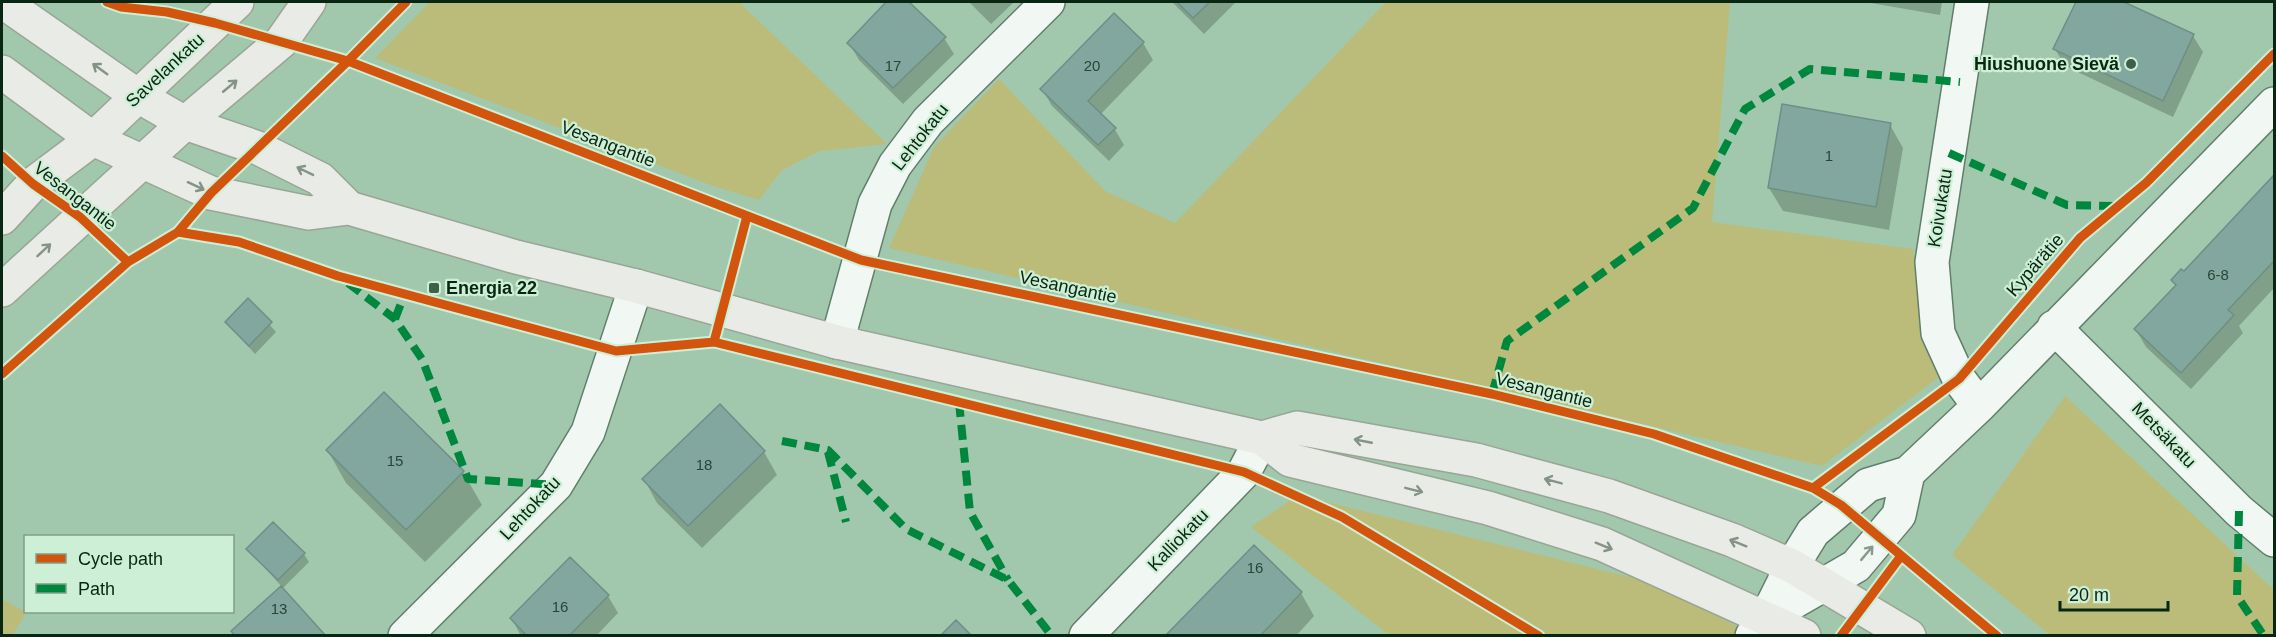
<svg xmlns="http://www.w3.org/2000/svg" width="2276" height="637" viewBox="0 0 2276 637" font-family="Helvetica,sans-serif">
  <rect width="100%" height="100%" fill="#a1c8ac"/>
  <path fill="#bbbc79" d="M430 2H739L887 144 820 151 782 170 759 200 713 186 375 58Z
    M1386 2H1730L1712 222 1913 249 1923 332 1939 377 1822 466 889 248 934 147 999 79 1105 191 1175 223Z
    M2065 396 2274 590V635H2050L1952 555Z
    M1298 495 1650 582 1754 635H1389L1251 527Z
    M2 599 26 612 13 635H2Z"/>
  <path fill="#0003" d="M888 2H907L944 38 954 54 903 104 859 60 849 43Z
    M969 2H1014L991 24Z
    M1172 2H1236L1204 34Z
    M1865 2H1942L1940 15Z
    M2078 2H2121L2193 36 2203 52 2173 117 2065 66 2055 49Z
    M1114 16 1143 43 1153 60 1100 115 1114 128 1124 145 1109 161 1052 106 1042 89Z
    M1890 125 1903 148 1889 230 1783 211 1769 188Z
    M2274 177V288L2239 326 2243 333 2191 389 2146 347 2136 330 2177 287 2173 280 2184 273Z
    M248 300 276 332 255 354 226 322Z
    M384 394 463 472 482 505 425 562 346 483 328 451Z
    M764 452 777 475 702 548 657 503 644 479Z
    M248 549 304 554 309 562 282 589 233 631 282 587Z
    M570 559 608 596 618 613 596 636H521L512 619Z
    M1301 593 1314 616 1296 636H1168Z"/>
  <path fill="#81a79e" stroke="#6e8f86" stroke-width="1.5" d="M886 2H909L946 37 893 88 847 43Z
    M1177 2H1210L1193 18Z
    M2076 2H2124L2194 34 2163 101 2053 49Z
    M1114 13 1144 42 1088 101 1116 128 1098 145 1040 89Z
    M1782 104 1891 123 1876 207 1768 188Z
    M2274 175V261L2228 310 2234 315 2181 373 2134 329 2176 285 2171 280 2181 269 2184 271Z
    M248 298 272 322 249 346 225 322Z
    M384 392 464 471 406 530 326 450Z
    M720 404 765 451 688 526 642 479Z
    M273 522 305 553 278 580 246 549Z
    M1254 545 1302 592 1260 636H1165Z
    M570 557 609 595 569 636H527L510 618Z
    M281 586 326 636H235L231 631Z
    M956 620 972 636H940Z"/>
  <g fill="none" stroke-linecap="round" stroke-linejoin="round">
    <defs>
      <path id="minor" d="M1972 2 1932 262 1938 333 1959 379 1979 406
        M2054 327 2239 511 2274 540
        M837 342 875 204 895 165 928 121 1048 2
        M1766 618 1856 566 1899 515 1908 473
        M405 636 556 485 588 432 636 286
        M1086 636 1244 472 1262 438
        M1752 636 1766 618 1792 566 1813 532 1868 485 1908 473 1979 406 2274 104"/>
      <path id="major" d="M3 2 138 96 185 123 258 148 320 179 349 208
        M2 72 93 139 211 193 309 213 349 208 516 257 636 286 837 342 1262 438 1290 460 1488 508 1602 544 1804 636
        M2 218 33 184 93 139 237 2
        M2 290 185 123 281 42 309 2
        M1262 438 1297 428 1476 460 1609 496 1732 540 1792 566 1909 636"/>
    </defs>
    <use href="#minor" stroke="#607f6b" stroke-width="36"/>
    <use href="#major" stroke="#99a595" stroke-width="36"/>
    <use href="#minor" stroke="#f1f7f3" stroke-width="33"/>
    <use href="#major" stroke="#e9ebe6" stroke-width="33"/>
    <path stroke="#00873e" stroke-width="8" stroke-dasharray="15 8" stroke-linecap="butt" d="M1949 153 2067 205 2118 206
      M348 283 395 319 422 359 468 479 556 485
      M395 319 405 293
      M1492 394 1507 341 1693 208 1745 109 1810 69 1960 82
      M959 402 970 512 1008 580
      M782 441 828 450 906 529 1008 580 1052 636
      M828 452 846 522
      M2239 511 2237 596 2264 636"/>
    <defs>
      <path id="cycleway" d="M107 2 121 7 167 12 215 23 348 61 861 260 1492 394 1654 434 1813 488 1841 505 1997 636
        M2 156 33 184 80 217 128 262
        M178 232 239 242 338 276 616 351 714 342 1244 472 1342 517 1539 636
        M714 342 747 216
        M2 374 128 262 178 232 211 193 348 61 406 2
        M1813 488 1959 379 2080 238 2146 183 2274 54
        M1841 636 1901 556"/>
    </defs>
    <use href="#cycleway" stroke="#cdefd5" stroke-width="13"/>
    <use href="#cycleway" stroke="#d2540d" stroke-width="9"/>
  </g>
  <defs><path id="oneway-shaft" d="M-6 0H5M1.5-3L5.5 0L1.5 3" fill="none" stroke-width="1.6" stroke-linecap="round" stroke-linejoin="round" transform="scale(1.5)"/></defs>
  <g stroke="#849287">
    <use href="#oneway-shaft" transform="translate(100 69) rotate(-144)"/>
    <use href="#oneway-shaft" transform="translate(230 86) rotate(-40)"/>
    <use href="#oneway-shaft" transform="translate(305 171) rotate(-154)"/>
    <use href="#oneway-shaft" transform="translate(196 186) rotate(25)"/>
    <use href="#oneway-shaft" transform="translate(44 250) rotate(-43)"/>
    <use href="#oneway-shaft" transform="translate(1363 441) rotate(-169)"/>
    <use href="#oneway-shaft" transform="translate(1553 481) rotate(-165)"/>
    <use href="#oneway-shaft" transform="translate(1414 490) rotate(14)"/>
    <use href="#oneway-shaft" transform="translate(1738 543) rotate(-158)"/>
    <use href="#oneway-shaft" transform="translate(1604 546) rotate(22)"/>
  </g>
  <use stroke="#89998e" href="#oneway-shaft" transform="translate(1867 553) rotate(-50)"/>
  <g fill="#3e5f49" stroke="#cdefd5" stroke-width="2">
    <circle cx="2131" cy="64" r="6"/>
    <rect x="428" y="282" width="12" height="12" rx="3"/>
  </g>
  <g text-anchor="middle" stroke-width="4.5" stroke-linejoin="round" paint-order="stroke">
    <g font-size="15" fill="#274636">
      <text x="893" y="71">17</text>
      <text x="1092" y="71">20</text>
      <text x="1829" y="161">1</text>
      <text x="2218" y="280">6-8</text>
      <text x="395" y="466">15</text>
      <text x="704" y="470">18</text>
      <text x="1255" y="573">16</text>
      <text x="560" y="612">16</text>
      <text x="279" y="614">13</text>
    </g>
    <g font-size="18" font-weight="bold" fill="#092613" stroke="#cdefd5" text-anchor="end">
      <text x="2119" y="70">Hiushuone Sievä</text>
      <text x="446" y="294" text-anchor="start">Energia 22</text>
    </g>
    <g font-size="18" fill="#092613" stroke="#cdefd5">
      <text transform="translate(165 70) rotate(-43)" y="6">Savelankatu</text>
      <text transform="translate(920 137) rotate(-52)" y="6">Lehtokatu</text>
      <text transform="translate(608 144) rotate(21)" y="6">Vesangantie</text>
      <text transform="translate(75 196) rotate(38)" y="6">Vesangantie</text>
      <text transform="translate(1940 208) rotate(-81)" y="6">Koivukatu</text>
      <text transform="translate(2035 265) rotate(-49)" y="6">Kypärätie</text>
      <text transform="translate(1068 287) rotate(12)" y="6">Vesangantie</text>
      <text transform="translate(1544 390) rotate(14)" y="6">Vesangantie</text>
      <text transform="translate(2164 435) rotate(46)" y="6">Metsäkatu</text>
      <text transform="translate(530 508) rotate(-47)" y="6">Lehtokatu</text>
      <text transform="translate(1178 540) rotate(-46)" y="6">Kalliokatu</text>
    </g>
  </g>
  <rect width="2276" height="637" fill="none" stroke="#092613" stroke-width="6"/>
  <rect x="24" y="535" width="210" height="78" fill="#cdefd5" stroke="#7f9f87" stroke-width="1.5"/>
  <rect x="36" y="554" width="30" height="9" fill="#d2540d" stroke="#7f9f87" stroke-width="1.5"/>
  <text x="78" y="565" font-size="18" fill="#092613">Cycle path</text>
  <rect x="36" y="584" width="30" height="9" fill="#00873e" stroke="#7f9f87" stroke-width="1.5"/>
  <text x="78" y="595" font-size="18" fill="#092613">Path</text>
  <path d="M2060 601v9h108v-9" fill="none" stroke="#092613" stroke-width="3"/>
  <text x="2069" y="601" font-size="18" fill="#092613" stroke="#cdefd5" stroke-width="4.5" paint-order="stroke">20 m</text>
</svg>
